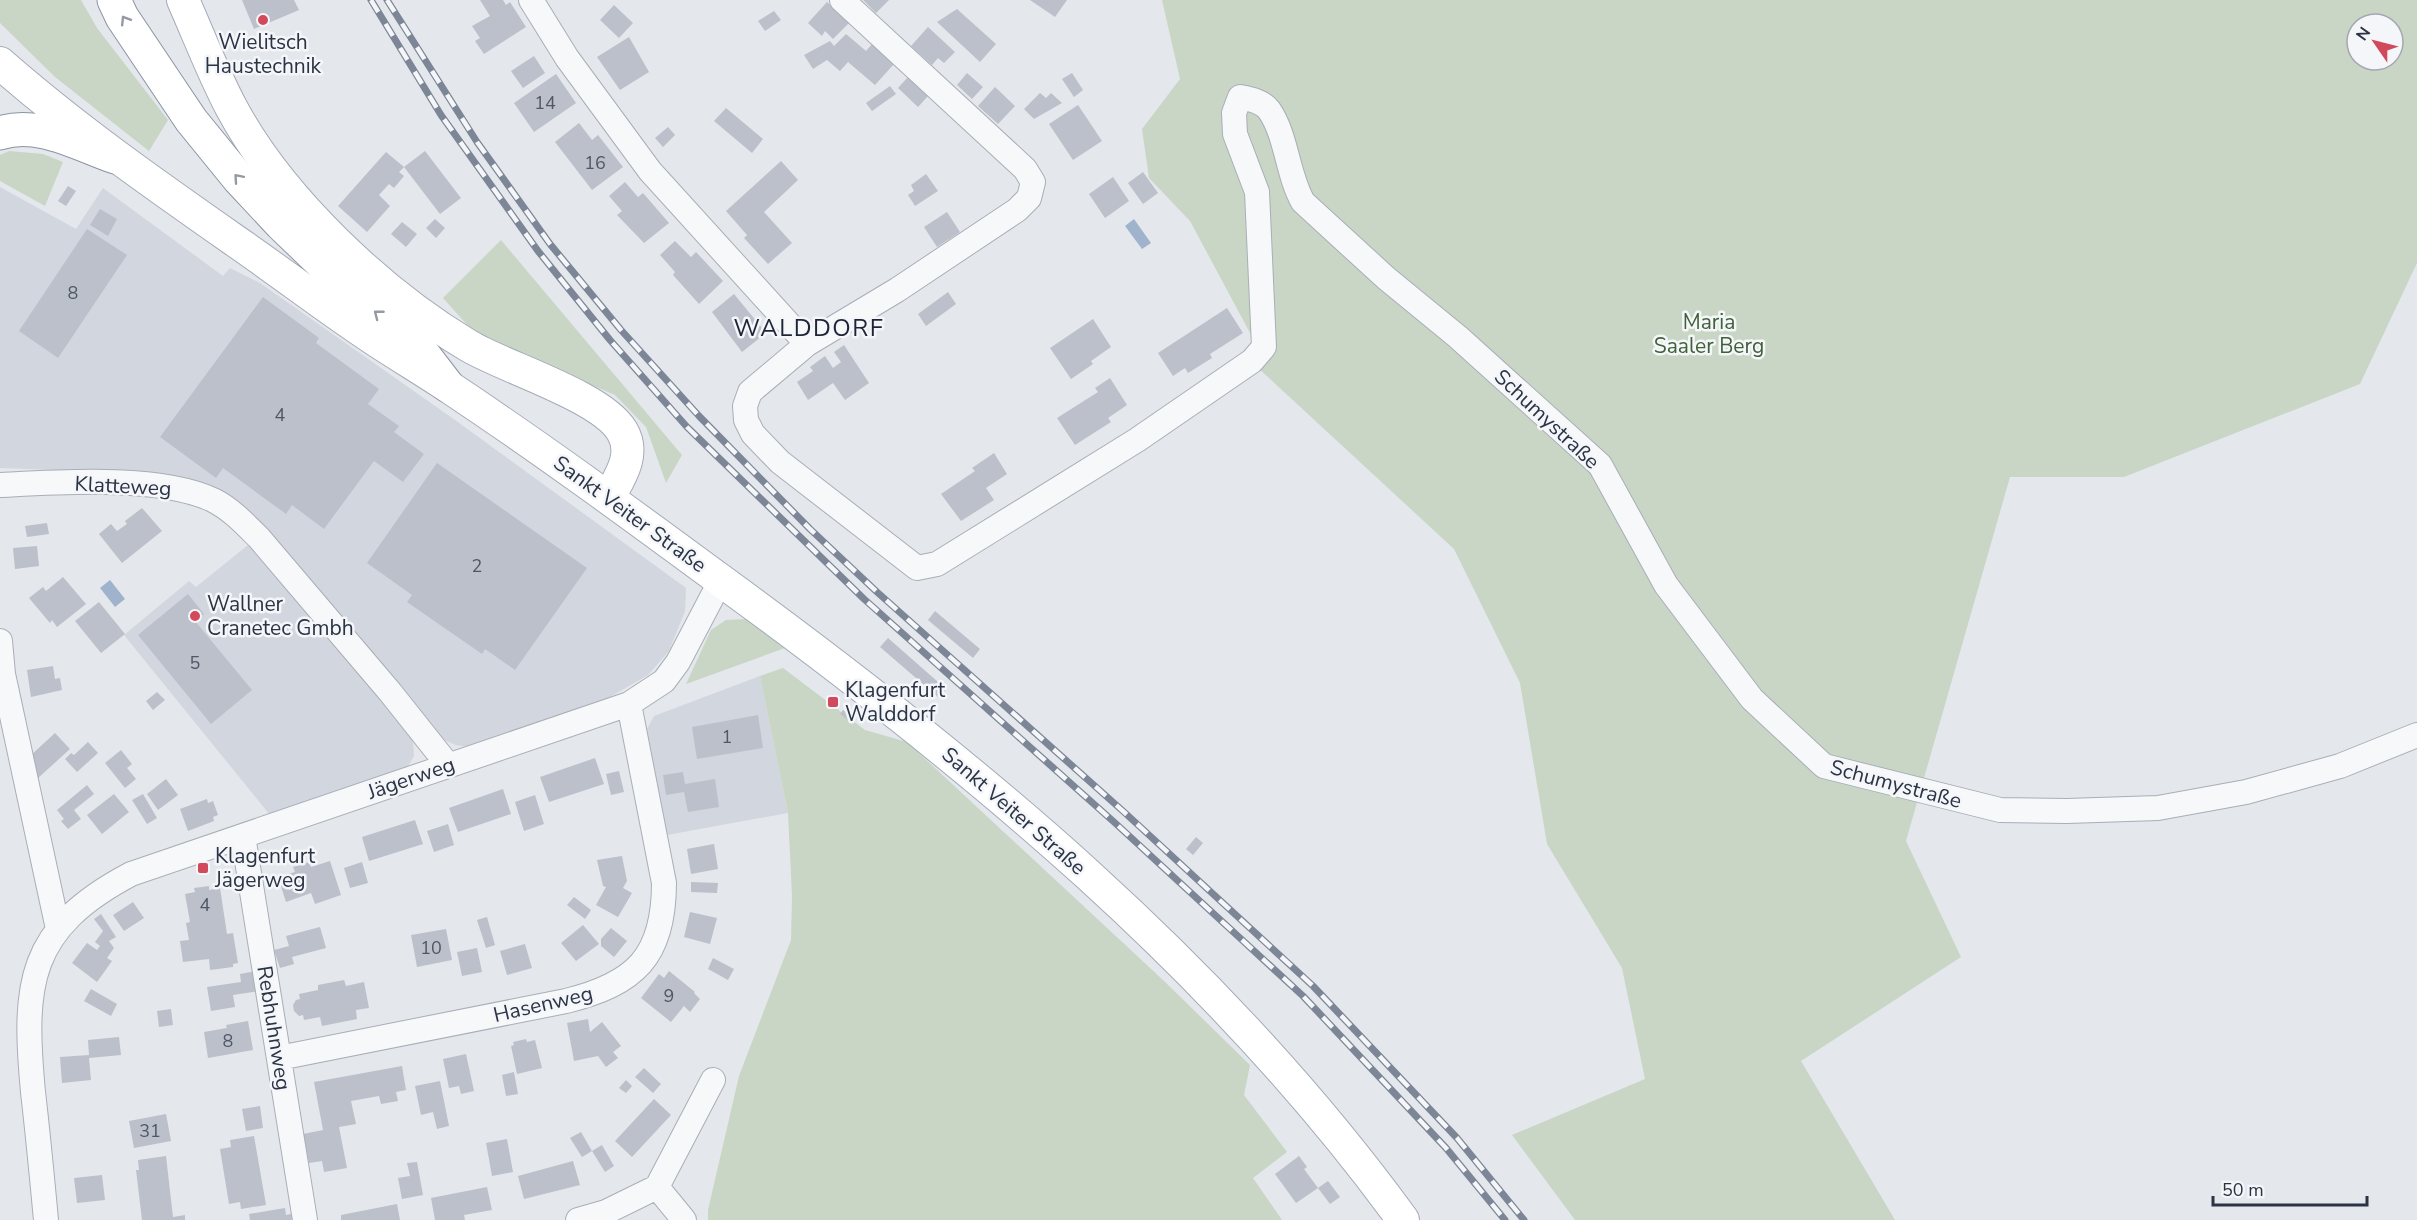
<svg xmlns="http://www.w3.org/2000/svg" width="2417" height="1220" viewBox="0 0 2417 1220" font-family="'Nunito Sans',sans-serif">
  <rect width="100%" height="100%" fill="#e4e7ec"/>
  <path fill="#d2d6de" d="M0 187 76 229 103 188 223 276 230 268 260 283 455 420 686 588 685 611 669 651 648 675 610 697 468 747 456 745 444 740 266 529 138 473 0 468Z
    M248 545 398 718 413 740 414 756 407 768 270 815 124 635 189 581 196 587Z
    M760 676 788 813 667 835 647 729 654 716Z"/>
  <path fill="#c9d6c5" fill-rule="evenodd" d="M0 0H81L97 28 168 120 149 151 55 77 0 23Z
    M1162 0H2417V263L2360 384 2124 477H2010L1906 841 1961 957 1801 1061 1895 1220H1575L1512 1135 1645 1079 1622 968 1547 844 1520 683 1454 549 1257 367 1256 344 1190 221 1149 178 1142 129 1180 79ZM2357 24H2393V60H2357Z
    M9 151 43 154 63 162 45 206 0 181V155Z
    M501 240 682 455 666 483 646 427 615 395 494 343 470 328 443 298Z
    M747 619 785 648 686 684 711 630 726 620Z
    M783 668 865 730 907 742 1163 980 1250 1065 1244 1095 1287 1152 1253 1178 1282 1220H708V1210L739 1076 791 940 792 896 788 813 760 676Z"/>
  <path fill="#9fb4cc" d="M1134 219 1151 243 1142 249 1125 226Z
    M110 580 125 599 115 607 100 588Z"/>
  <path fill="#bbc0ca" d="M242 0H294L299 10 254 29Z
    M480 0H503L506 5 510 2 526 27 484 54 475 41 480 38 472 26 490 16Z
    M863 0H889L876 13Z
    M1030 0H1067L1055 17Z
    M827 2 849 23 833 39 825 31 822 36 808 23Z
    M614 5 633 23 619 38 600 20Z
    M957 9 996 44 980 62 937 22Z
    M774 11 781 20 765 31 758 21Z
    M928 27 955 52 944 63 938 58 932 65 911 46Z
    M846 34 866 51 872 44 894 64 875 85 848 62 840 71 827 60 813 69 804 55 830 41 834 46Z
    M629 37 649 72 620 90 597 57Z
    M534 56 545 73 523 88 511 71Z
    M967 73 983 87 972 99 957 85Z
    M1072 73 1083 90 1074 97 1062 79Z
    M556 74 576 103 534 132 514 103Z
    M908 77 928 96 918 107 898 88Z
    M890 86 896 94 872 111 866 103Z
    M995 87 1015 106 998 124 978 106Z
    M1040 93 1046 98 1051 93 1062 103 1034 119 1024 109Z
    M1078 105 1102 141 1073 160 1049 124Z
    M726 108 763 139 752 153 714 121Z
    M579 123 592 140 598 135 623 167 592 190 555 142Z
    M668 127 675 135 663 147 655 138Z
    M425 151 461 198 440 214 404 167 399 172 404 176 394 188 389 184 379 195 390 206 367 232 338 206 386 152 404 167Z
    M781 161 798 180 764 212 792 243 768 264 744 238 747 235 726 211Z
    M1143 172 1158 193 1143 204 1128 183Z
    M926 174 938 191 915 206 908 195 914 191 911 185Z
    M1113 177 1129 201 1105 218 1089 194Z
    M625 182 638 197 643 193 669 223 644 243 617 215 622 211 609 196Z
    M68 186 76 191 66 206 58 201Z
    M100 209 117 219 108 236 90 225Z
    M947 212 960 232 937 247 924 227Z
    M435 219 445 228 436 238 426 228Z
    M402 222 417 234 406 247 391 234Z
    M87 229 127 255 58 358 19 331Z
    M675 241 691 257 696 252 723 281 699 304 673 275 675 272 660 255Z
    M948 292 956 304 926 326 918 314Z
    M734 294 766 333 742 352 712 312Z
    M263 297 319 338 316 343 379 389 368 404 399 426 394 432 424 454 403 482 374 461 324 529 292 505 286 514 223 468 216 478 160 437Z
    M1227 308 1243 333 1210 354 1212 358 1188 373 1185 368 1173 376 1158 353Z
    M1093 319 1111 347 1091 361 1093 364 1071 379 1050 348Z
    M844 345 869 383 845 400 833 383 808 400 797 382 813 371 810 367 825 356 833 368 841 362 834 352Z
    M1110 378 1127 405 1108 418 1111 422 1075 445 1057 418 1098 392 1095 388Z
    M994 453 1007 474 986 488 994 500 961 521 941 494 975 471 972 468Z
    M437 463 587 568 515 670 485 649 482 654 407 602 412 595 367 563Z
    M142 508 162 531 122 563 99 534 111 524 117 531 127 524 125 521Z
    M47 523 49 534 27 537 25 526Z
    M37 546 39 566 15 569 13 548Z
    M63 577 86 604 57 627 52 620 50 623 29 598 43 587 46 591Z
    M188 594 204 614 195 621 252 690 211 724 138 635Z
    M99 602 125 634 101 653 75 621Z
    M935 611 980 649 973 658 928 620Z
    M888 638 946 689 938 697 880 647Z
    M53 666 55 679 60 678 62 690 31 697 27 670Z
    M157 692 165 700 153 710 146 701Z
    M843 710 855 719 852 723 840 714Z
    M758 715 763 748 697 759 692 727Z
    M55 733 70 749 37 779 30 756Z
    M88 742 98 753 77 772 65 759 71 753 74 755Z
    M121 750 132 764 127 768 136 779 125 788 105 763Z
    M595 758 604 784 549 802 540 777Z
    M619 771 624 792 611 795 606 774Z
    M683 772 685 784 715 779 719 807 688 812 684 792 666 795 663 775Z
    M166 779 178 795 158 810 147 794Z
    M87 785 94 794 74 810 81 819 68 829 61 821 64 819 57 810Z
    M503 789 511 814 458 832 449 808Z
    M114 794 129 812 102 834 87 815Z
    M143 794 157 818 147 824 132 800Z
    M535 795 544 824 524 831 515 802Z
    M207 799 208 803 213 801 218 815 213 817 214 821 188 831 180 809Z
    M415 820 423 844 369 861 362 837Z
    M448 824 454 845 434 852 427 831Z
    M1196 837 1203 843 1193 855 1186 849Z
    M714 844 718 869 691 874 687 849Z
    M622 856 627 881 623 888 632 893 618 917 596 905 606 887 603 886 597 860Z
    M330 861 341 895 315 904 311 893 286 902 278 877 295 872 293 867 309 862 311 867Z
    M362 862 368 883 350 888 344 868Z
    M691 882 718 883 717 893 691 892Z
    M209 886V890L220 888 227 934 233 933 238 963 233 964V967L210 970 209 959 183 962 180 941 189 940 186 923 190 922 185 894 195 892 194 888Z
    M574 897 591 910 585 919 567 905Z
    M133 902 144 918 124 931 113 915Z
    M690 912 717 918 710 944 684 937Z
    M101 914 116 937 109 941 114 948 107 958 112 961 97 982 72 963 87 943 97 950 100 946 95 942 103 931 94 919Z
    M487 917 495 945 486 948 477 920Z
    M583 925 599 944 576 961 561 943Z
    M320 927 326 948 292 957 294 964 280 968 274 950 289 946 286 936Z
    M611 928 627 941 614 957 601 946V939Z
    M446 929 452 960 417 967 411 935Z
    M525 944 532 968 507 975 500 951Z
    M477 948 482 972 462 976 457 952Z
    M713 958 734 969 728 980 708 969Z
    M256 971 259 991 233 995 235 1007 211 1011 207 987 241 982 240 974Z
    M669 971 695 992 694 993 700 999 690 1012 684 1006 671 1022 641 998 659 974 664 978Z
    M344 980 346 986 364 982 369 1008 356 1010 357 1019 322 1026 320 1017 304 1020 303 1015 299 1016 294 1011 293 1005 296 1000 300 999 299 994 318 990V985Z
    M91 989 117 1004 111 1016 84 1001Z
    M171 1009 173 1025 159 1027 157 1011Z
    M588 1019 590 1032 602 1022 621 1046 613 1052 618 1058 606 1067 598 1056 574 1061 567 1023Z
    M248 1021 253 1050 208 1058 204 1032 227 1028 226 1025Z
    M119 1037 121 1055 89 1058 91 1080 62 1083 60 1057 89 1055 88 1040Z
    M526 1039 527 1042 535 1040 542 1068 517 1074 511 1046 514 1045 513 1042Z
    M466 1054 474 1091 461 1094 459 1086 449 1088 443 1059Z
    M402 1066 406 1090 396 1092 398 1101 381 1104 379 1096 351 1101 356 1124 339 1127 347 1168 324 1172 322 1161 309 1163 303 1134 323 1130 314 1082Z
    M644 1068 661 1084 653 1093 635 1077Z
    M514 1072 518 1094 506 1096 502 1075Z
    M626 1080 632 1086 626 1093 619 1088Z
    M440 1081 449 1126 437 1129 433 1112 421 1115 415 1086Z
    M654 1099 671 1115 632 1157 615 1141Z
    M260 1106 263 1128 246 1131 242 1109Z
    M166 1114 171 1141 134 1148 129 1121Z
    M581 1132 592 1151 582 1157 570 1138Z
    M254 1136 266 1205 241 1209 240 1202 229 1204 220 1149 231 1147 230 1140Z
    M507 1139 513 1172 492 1176 486 1143Z
    M602 1145 614 1166 605 1172 592 1151Z
    M166 1156 173 1217 185 1215V1220H142L136 1170H139L138 1160Z
    M1299 1156 1307 1167 1304 1169 1318 1188 1296 1203 1275 1174Z
    M573 1161 580 1185 524 1199 518 1176Z
    M417 1162 423 1195 402 1199 398 1178 410 1176 407 1163Z
    M102 1175 105 1200 77 1203 74 1178Z
    M1328 1181 1340 1197 1330 1204 1318 1188Z
    M487 1187 492 1210 464 1215 465 1220H435L431 1198Z
    M397 1204 400 1220H341V1215Z
    M285 1208 286 1215 291 1214 292 1220H250L249 1214Z"/>
  <g fill="none" stroke-linecap="round" stroke-linejoin="round">
    <defs>
      <path id="minor" d="M531 0 567 58 650 171 807 344 750 392 745 406 746 420 753 434 780 462 917 568 937 564 1137 440 1252 361 1264 347 1257 192 1235 134 1234 113 1240 97C1250 99 1262 101 1269 110 1287 136 1287 174 1303 202L1386 278 1458 337 1600 465 1666 585 1752 699 1824 766 2000 810 2067 811 2158 808 2246 792 2340 766 2417 735
        M807 344 897 290 1017 210 1029 198 1033 182 1025 169 842 0
        M0 485C60 482 160 475 213 500 231 509 245 524 259 538L390 692 448 765
        M0 641 3 674 58 929
        M243 836 305 1220
        M279 1058 566 1001C635 984 664 957 664 883L629 704
        M657 1187 684 1220
        M46 1220C42 1177 38 1135 33 1092 23 984 27 929 131 874L629 704 664 681 678 662 721 580
        M578 1220 606 1212 657 1187 713 1080"/>
      <path id="major" d="M183 0C199 36 213 73 231 107 280 199 380 293 469 346 506 368 601 396 622 431 636 454 620 477 609 497
        M0 63C74 128 154 184 234 240 282 273 328 309 377 341 400 356 423 370 446 385 541 448 632 515 723 582 975 766 1218 966 1403 1220"/>
      <path id="highway" d="M114 0 122 17 191 120 239 179 281 224 359 299 414 342 447 385
        M0 133C37 120 80 145 115 157"/>
    </defs>
    <use href="#minor" stroke="#a9aeb7" stroke-width="26"/>
    <use href="#major" stroke="#a3abb8" stroke-width="34"/>
    <use href="#highway" stroke="#8b94a3" stroke-width="35"/>
    <use href="#minor" stroke="#f7f8fa" stroke-width="24"/>
    <use href="#major" stroke="#fff" stroke-width="32"/>
    <use href="#highway" stroke="#fff" stroke-width="33"/>
    <defs>
      <path id="rail" d="M371 0 441 115 538 251 610 340 687 427 864 599 1114 822 1303 996 1446 1148 1505 1220
        M387 0 477 142 550 244 621 330 699 416 810 529 877 592 1124 812 1313 986 1457 1138 1524 1220"/>
    </defs>
    <use href="#rail" stroke="#7d8696" stroke-width="7"/>
    <use href="#rail" stroke="#f4f6f9" stroke-width="4.5" stroke-dasharray="14" stroke-linecap="butt"/>
  </g>
  <defs><path id="oneway-chevron" d="M-2-3.5L2.5 0L-2 3.5" fill="none" stroke-width="1.6" stroke-linecap="round" stroke-linejoin="round" transform="scale(1.5)"/></defs>
  <g stroke="#959aa2">
    <use href="#oneway-chevron" transform="translate(125 20) rotate(-122)"/>
    <use href="#oneway-chevron" transform="translate(238 178) rotate(-131)"/>
    <use href="#oneway-chevron" transform="translate(378 314) rotate(-142)"/>
  </g>
  <g fill="#d1495b" stroke="#f4f6f9" stroke-width="2">
    <circle cx="263" cy="20" r="6"/>
    <circle cx="195" cy="616" r="6"/>
    <rect x="827" y="696" width="12" height="12" rx="3"/>
    <rect x="197" y="862" width="12" height="12" rx="3"/>
  </g>
  <g text-anchor="middle" stroke-width="5" stroke-linejoin="round" paint-order="stroke">
    <g font-size="18" fill="#4f5766">
      <text x="545" y="109">14</text>
      <text x="595" y="169">16</text>
      <text x="73" y="299">8</text>
      <text x="280" y="421">4</text>
      <text x="477" y="572">2</text>
      <text x="195" y="669">5</text>
      <text x="727" y="743">1</text>
      <text x="205" y="911">4</text>
      <text x="431" y="954">10</text>
      <text x="669" y="1002">9</text>
      <text x="228" y="1047">8</text>
      <text x="150" y="1137">31</text>
    </g>
    <g font-size="21" fill="#2b3445" stroke="#f4f6f9" text-anchor="start">
      <text x="263" y="49" text-anchor="middle">Wielitsch<tspan x="263" dy="24">Haustechnik</tspan></text>
      <text x="207" y="611">Wallner<tspan x="207" dy="24">Cranetec Gmbh</tspan></text>
      <text x="845" y="697">Klagenfurt<tspan x="845" dy="24">Walddorf</tspan></text>
      <text x="215" y="863">Klagenfurt<tspan x="215" dy="24">Jägerweg</tspan></text>
    </g>
    <g font-size="21" fill="#3f6138" stroke="#f4f6f9">
      <text x="1709" y="329">Maria<tspan x="1709" dy="24">Saaler Berg</tspan></text>
    </g>
    <g font-size="21" fill="#2b3445" stroke="#f4f6f9">
      <text transform="translate(1547 419) rotate(43)" y="7">Schumystraße</text>
      <text transform="translate(123 486) rotate(3)" y="7">Klatteweg</text>
      <text transform="translate(630 514) rotate(36)" y="7">Sankt Veiter Straße</text>
      <text transform="translate(411 778) rotate(-19)" y="7">Jägerweg</text>
      <text transform="translate(1896 784) rotate(15)" y="7">Schumystraße</text>
      <text transform="translate(1014 811) rotate(41)" y="7">Sankt Veiter Straße</text>
      <text transform="translate(543 1004) rotate(-13)" y="7">Hasenweg</text>
      <text transform="translate(274 1028) rotate(81)" y="7">Rebhuhnweg</text>
    </g>
    <g font-size="24" letter-spacing="1.5" fill="#1d2536" stroke="#f4f6f9">
      <text x="809" y="336">WALDDORF</text>
    </g>
  </g>
  <g transform="translate(2375 42) rotate(305)"><circle r="28" fill="#f4f6f9" stroke="#a4a8b1" stroke-width="1.5"/>
  <path d="M0-4.5L10 22L0 15L-10 22Z" fill="#d1495b"/>
  <text y="-9" font-size="16" font-weight="bold" text-anchor="middle" fill="#2b3445">N</text>
  </g>
  <path d="M2213 1196v9h154v-9" fill="none" stroke="#2b3445" stroke-width="3"/>
  <text x="2222" y="1196" font-size="18" fill="#2b3445" stroke="#f4f6f9" stroke-width="4.5" paint-order="stroke">50 m</text>
</svg>
